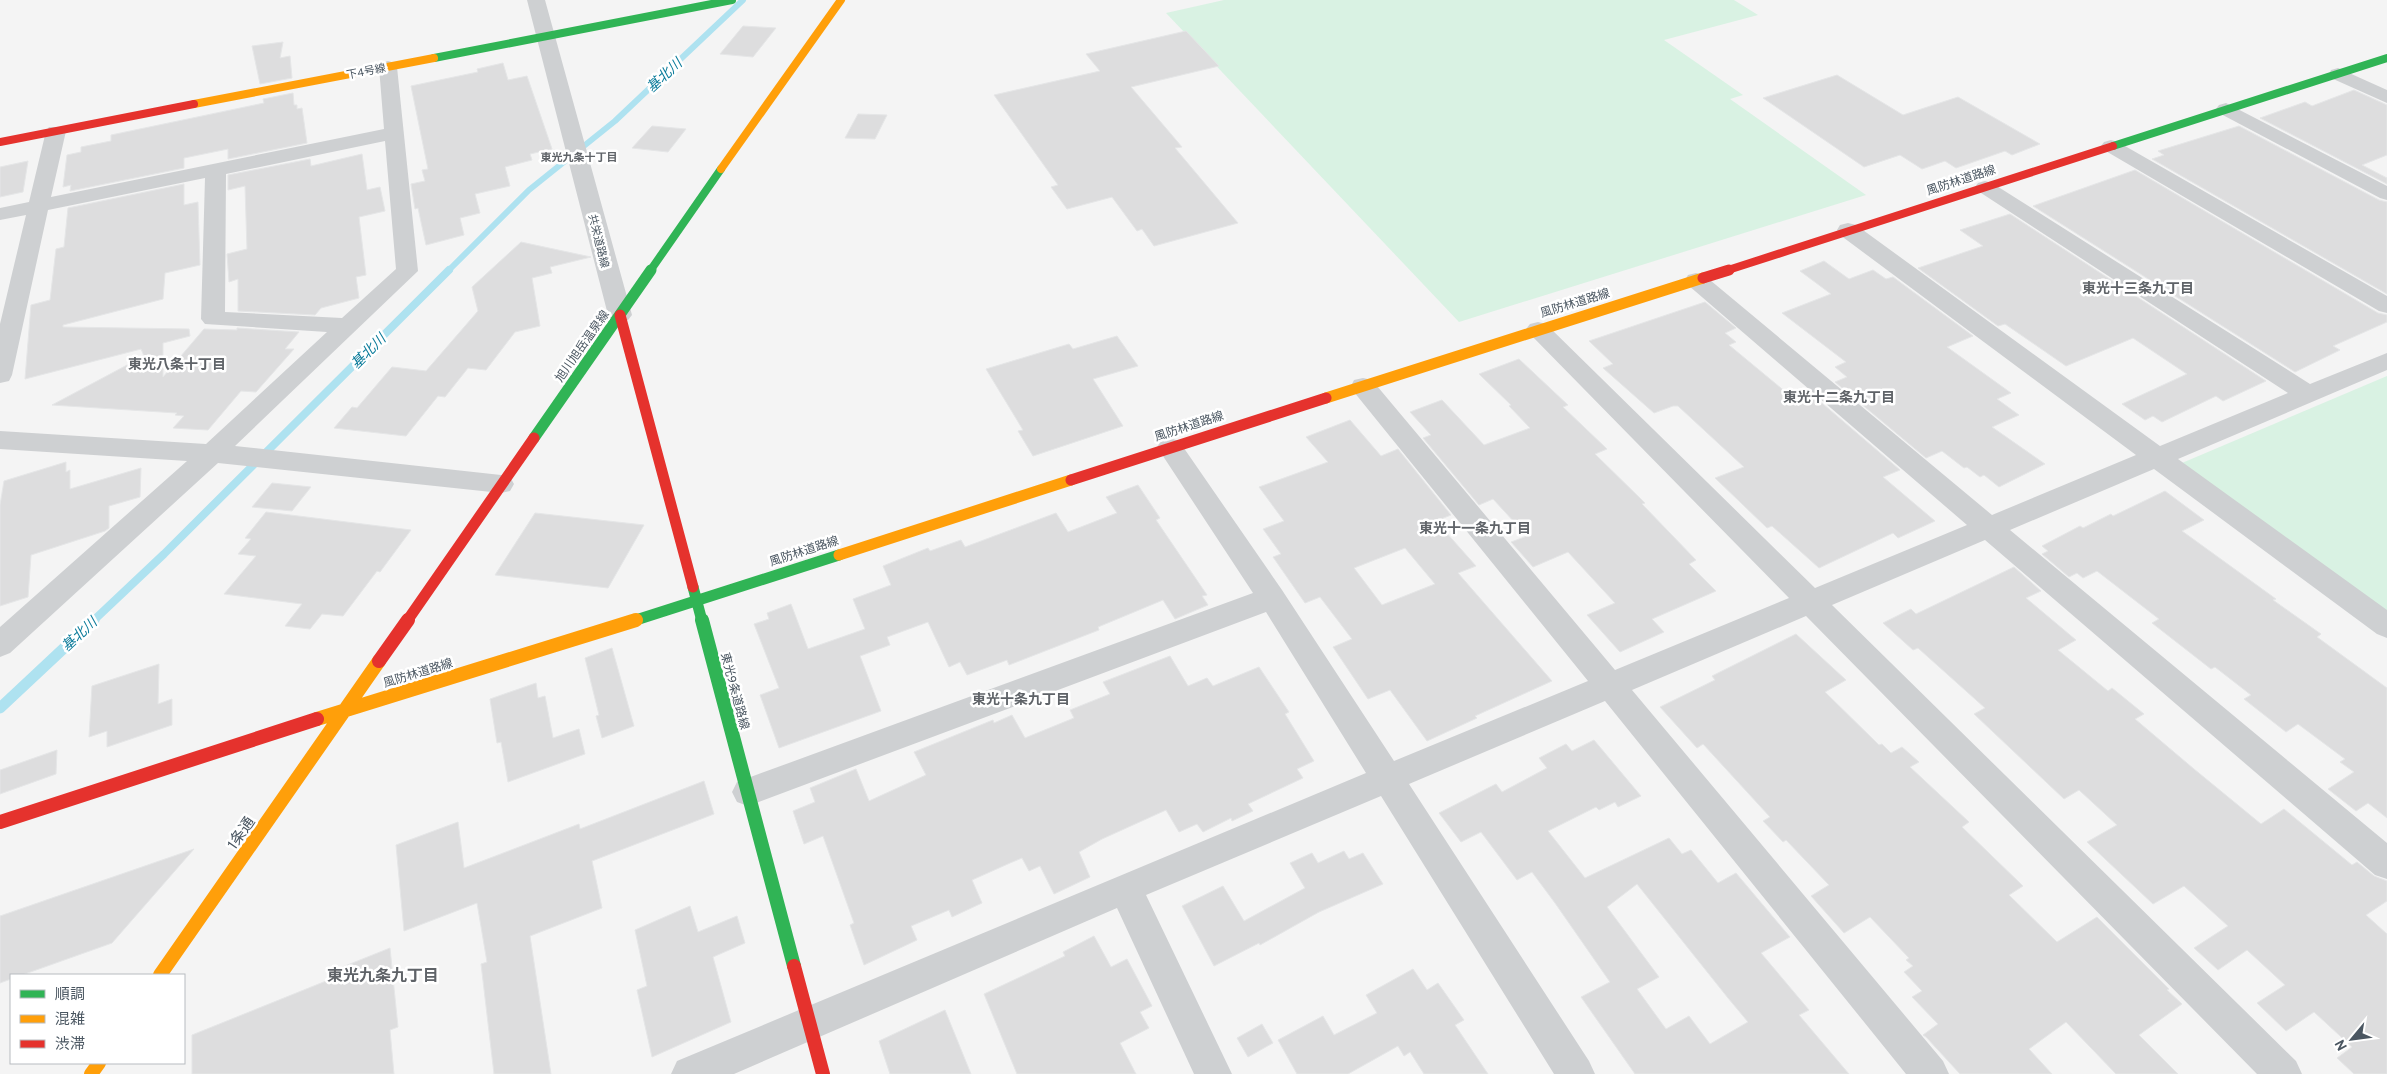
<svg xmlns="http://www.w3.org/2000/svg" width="2387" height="1074" viewBox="0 0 2387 1074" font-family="Overpass,'Noto Sans JP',sans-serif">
  <rect width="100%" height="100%" fill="#f4f4f4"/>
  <path fill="#d9f2e3" d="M1224 0H1734L1758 15 1664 40 1743 95 1730 99 1866 195 1459 322 1166 13Z
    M2387 376V614L2182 463Z"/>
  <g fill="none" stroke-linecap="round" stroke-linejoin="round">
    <path stroke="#aee2f0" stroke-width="6" d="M448 271 529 190 615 121 743 0"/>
    <path stroke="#aee2f0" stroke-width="8" d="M93 621 164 554 449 270"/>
    <path stroke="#aee2f0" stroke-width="11" d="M0 708 94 620"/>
  </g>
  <path fill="#ddddde" stroke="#e5e6e7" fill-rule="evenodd" d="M743 26 776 28 753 57 720 54Z
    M1186 31 1219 66 1131 87 1182 147 1175 148 1238 223 1154 246 1142 229 1137 231 1112 197 1067 209 1051 187 1058 185 994 95 1100 71 1086 54Z
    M283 42 280 58 290 56 292 78 260 84 252 46Z
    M503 63 508 80 527 76 552 149 530 154 532 160 505 167 510 186 475 194 480 213 460 218 464 235 426 245 418 208 415 209 411 184 425 181 422 170 428 169 411 86 478 72 477 69Z
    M1837 75 1903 115 1958 97 2040 144 2012 155 2005 151 1956 168 1945 161 1922 169 1900 155 1864 167 1763 98Z
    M2354 90 2387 105V155L2362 165 2387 178V184L2260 118 2305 102 2312 106Z
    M293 93 294 105H297V109L302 108 307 143 228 159V149L184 158V168L70 191 71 185 63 187 67 155 81 152V147L111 141V135L264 103 263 99Z
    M858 114 887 115 875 139 845 138Z
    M652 126 686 129 668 152 632 148Z
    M2239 126 2379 200 2387 202V294L2152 159 2164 155 2158 151Z
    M362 154 367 190 380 187 385 211 359 217 366 275 356 277 359 298 321 308 315 315 238 311V279L229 282 227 254 247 249 245 186 228 190V175L310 159 311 166Z
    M28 161 23 192 0 197V167Z
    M2135 170 2378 313 2387 315V322L2333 346 2340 350 2295 372 2033 206Z
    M184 184V205L198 202 200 265 165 273 163 299 63 325V327L189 329 190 336 163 343V377L204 329 237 330V328L299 332 285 349H294L256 392 241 391 208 430 173 428 184 416 175 415 177 413 52 405 144 356 141 349 25 379 31 305 50 300 56 249 64 247 68 208Z
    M2010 214 2266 381 2223 401 2216 396 2162 422 2153 416 2145 420 2122 404 2187 374 2133 338 2066 366 2005 324 1998 326 1918 268 1983 246 1960 230Z
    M521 242 591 257 550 267 552 273 532 278 540 326 515 332 486 370 468 368 445 397 438 396 406 436 334 428 352 407 357 408 392 367 426 371 478 311 472 287Z
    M1824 261 1849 279 1873 270 1886 279 1893 277 1973 336 1947 347 2011 393 1997 399 2019 415 1992 427 2045 464 1999 487 1984 475 1980 477 1967 467 1964 468 1942 451 1926 458 1835 382 1847 377 1835 367 1846 362 1782 313 1831 294 1800 271Z
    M1705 302 1736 328 1725 333 1736 342 1729 345 1793 398 1809 392 1900 470 1883 477 1935 521 1898 538 1893 533 1819 568 1772 526 1767 528 1715 478 1744 467 1678 406H1673L1654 413 1603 368 1613 364 1589 341Z
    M1117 336 1138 366 1093 379 1123 426 1033 456 1018 431 1023 430 986 369 1069 344 1073 349Z
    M1519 359 1568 405 1563 407 1607 449 1595 454 1645 503 1642 504 1696 560 1689 564 1716 591 1652 619 1664 632 1620 652 1587 615 1615 603 1568 552 1533 567 1511 542 1527 536 1493 499 1479 505 1423 438 1431 435 1410 412 1442 400 1484 445 1530 428 1509 406 1511 405 1479 374Z
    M1350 420 1381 456 1398 449 1451 515 1436 521 1476 566 1458 573 1552 681 1475 716 1477 718 1427 741 1390 690 1368 699 1333 647 1352 639 1320 597 1305 603 1273 557 1281 554 1263 529 1284 521 1259 487 1328 462 1306 437ZM1405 548 1435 584 1382 605 1354 568Z
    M66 462V472L70 470V489L141 468 140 497 109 506V528L105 531 31 555 28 597 0 606V505L4 481Z
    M272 483 311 487 292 511 252 507Z
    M1138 485 1160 518 1156 520 1207 595 1202 596 1208 605 1175 619 1163 600 1098 627 1099 630 1009 665 1007 660 967 675 960 662 949 667 928 622 887 637 890 645 860 656 881 711 779 748 760 695 779 688 754 624 769 619 767 613 791 604 808 649 865 629 853 599 891 585 883 566 928 548 930 551 961 540 965 547 1056 513 1068 532 1117 513 1106 497Z
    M2165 491 2204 520 2182 531 2276 599 2273 600 2321 634 2317 637 2387 688V818L2368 803 2356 811 2328 789 2354 772 2340 762 2345 759 2298 724 2286 732 2244 699 2251 695 2215 667 2211 669 2152 623 2159 619 2097 571 2083 578 2077 573 2069 577 2042 554 2048 551 2042 546 2080 526 2083 528 2111 514 2113 516Z
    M266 512 411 530 380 572 377 571 343 616 322 614 310 629 285 626 302 604 224 594 256 556 238 554 251 539 245 538Z
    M535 513 644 525 608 588 495 575Z
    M2014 567 2041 591 2026 598 2076 640 2058 650 2108 691 2112 688 2144 714 2135 719 2194 769 2261 824 2284 809 2352 865 2357 862 2374 876 2387 881V901L2366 915 2387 934V1074H2354L2337 1058 2352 1047 2314 1012 2286 1031 2257 1003 2285 985 2247 950 2218 970 2194 948 2228 926 2184 886 2153 904 2087 842 2117 825 2079 790 2064 799 1974 714 1985 708 1918 648 1913 650 1883 623 1911 609 1916 614Z
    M1796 634 1846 680 1825 692 1879 745 1882 744 1891 753 1902 747 1919 762 1910 767 1969 822 1962 827 2023 886 2009 895 2057 942 2097 917 2169 989 2167 990 2182 1004 2139 1035 2178 1074H2116L2066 1022 2029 1049 2052 1074H1960L1926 1037 1923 1035 1938 1024 1912 997 1922 991 1904 972 1913 966 1906 960 1909 958 1870 917 1844 933 1811 896 1829 885 1786 840 1783 842 1763 821 1770 817 1703 744 1697 748 1660 707 1715 680 1712 676Z
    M612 648 634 726 602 738 596 716 599 715 585 658Z
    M1170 656 1188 686 1207 678 1213 686 1259 667 1289 712 1285 714 1314 761 1297 769 1303 778 1248 804 1253 811 1232 821 1231 818 1203 832 1197 824 1179 832 1166 810 1102 839 1079 852 1090 877 1054 894 1040 866 1029 871 1022 858 1010 863 972 880 982 903 952 917 949 910 911 926 917 940 864 965 850 925 854 923 823 836 804 844 793 811 815 802 810 788 856 769 869 801 926 775 914 752 993 720 994 723 1012 715 1025 738 1074 718 1070 710 1110 694 1103 682Z
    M159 664 158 704 172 699V725L107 747V731L89 737 92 686Z
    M536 683 538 698 545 696 553 738 579 729 585 754 508 782 501 742 497 743 490 699Z
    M1594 740 1641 796 1618 807 1615 802 1599 810 1596 807 1548 831 1585 878 1669 838 1682 854 1691 850 1718 883 1736 873 1790 937 1761 953 1809 1010 1799 1015 1849 1074H1635L1581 997 1610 982 1555 903 1532 872 1517 880 1481 832 1461 842 1439 813 1496 784 1502 792 1547 768 1539 758 1566 744 1572 751ZM1637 884 1728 998 1748 1022 1710 1044 1689 1016 1666 1029 1637 989 1659 977 1607 907Z
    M57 750 56 774 0 794V770Z
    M704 781 714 814 592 861 602 908 530 936 551 1074H494L481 964 487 962 477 903 404 931 396 845 458 822 464 868 579 824 580 829Z
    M194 849 112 943 22 975H11V979L0 983V916Z
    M1344 851 1349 859 1363 853 1383 884 1319 912 1260 945 1259 943 1214 966 1182 906 1223 886 1244 921 1305 888 1290 863 1312 853 1318 863Z
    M690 906 698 932 737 916 745 943 713 957 731 1022 652 1057 637 990 647 986 635 930Z
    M1094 936 1111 967 1127 959 1152 1006 1140 1012 1149 1028 1120 1043 1136 1074H1017L984 994 1065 956 1063 952Z
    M390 948 398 1027 390 1030 394 1074H192V1035L331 979 330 972Z
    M1413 969 1427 990 1438 983 1464 1020 1455 1025 1488 1074H1424L1410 1052 1404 1056 1398 1046 1348 1074H1297L1278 1040 1323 1016 1334 1035 1377 1013 1366 995Z
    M945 1010 971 1074H890L879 1041Z
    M1262 1024 1273 1043 1248 1057 1237 1038Z"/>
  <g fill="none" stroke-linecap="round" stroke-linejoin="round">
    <path fill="#ced0d2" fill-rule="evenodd" d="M527 0H545L632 315 628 320 620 322 612 320 608 315Z
      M388 61 395 63 397 67 418 271 235 446 501 475 510 477 514 484 510 491 501 493 218 463 10 653 0 657V627L187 461 0 449V431L206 444 327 332 205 324 201 319 205 178 48 210 12 375 9 381 0 383V324L26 215 0 220V208L29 202 46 131 49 127H63L66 131 51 197 384 129 379 67 381 63ZM385 141 396 269 342 318 225 312 226 174Z
      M2338 68 2387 90V103L2331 78 2329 74 2331 70Z
      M2226 103 2387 186V200L2380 198 2219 113 2216 109 2219 105Z
      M2111 140 2118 142 2387 296V313L2379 311 2104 150 2101 146 2104 142Z
      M1985 181 1992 183 2310 384 2387 353V370L2178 459 2387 610V638L2377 634 2154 469 2010 530 2387 843V879L2375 875 1985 540 1832 605 2296 1061 2302 1074H2257L1806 616 1632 690 1943 1061 1949 1074H1906L1605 701 1409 784 1589 1061 1595 1074H1554L1381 796 1146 895 1232 1074H1194L1117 908 734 1074H671L677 1061 1366 773 1266 612 748 806 737 802 732 792 737 782 1253 593 1161 453 1157 447 1161 441 1170 438 1179 441 1282 590 1394 761 1588 681 1354 392 1351 386 1354 380 1363 378 1372 380 1615 670 1789 598 1530 334 1526 329 1530 324 1538 322 1546 324 1815 588 1967 525 1688 285 1685 280 1688 275 1696 273 1704 275 1992 515 2136 455 1840 235 1837 230 1840 225 1848 223 1856 225 2160 446 2288 393 1978 191 1975 187 1978 183Z"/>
    <path stroke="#30b455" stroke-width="8" d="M434 58 732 0
      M2113 146 2387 58
      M650 271 721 169"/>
    <path stroke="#30b455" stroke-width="11" d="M534 438 651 270
      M693 587 702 621
      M636 620 839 555"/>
    <path stroke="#30b455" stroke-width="14" d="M702 620 794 966"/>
    <path stroke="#ff9f0a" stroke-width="8" d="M194 104 434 58
      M721 169 841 0"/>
    <path stroke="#ff9f0a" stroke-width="11" d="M1326 398 1703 278
      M839 555 1071 480
      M633 621 636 620"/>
    <path stroke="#ff9f0a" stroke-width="14" d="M317 719 636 620
      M160 975 379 661
      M91 1074 99 1063"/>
    <path stroke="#e5322d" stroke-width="8" d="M0 142 194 104
      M1725 271 2113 146"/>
    <path stroke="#e5322d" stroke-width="11" d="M1703 278 1729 270
      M620 315 693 587
      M1071 480 1326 398
      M407 621 534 438"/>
    <path stroke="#e5322d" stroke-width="14" d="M379 661 408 620
      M0 822 317 719
      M794 966 823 1074"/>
  </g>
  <g text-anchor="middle" stroke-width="5" stroke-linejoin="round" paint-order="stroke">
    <g font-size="11" fill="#4a5661" stroke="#fff">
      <text transform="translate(366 71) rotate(-11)" y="4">下4号線</text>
      <text transform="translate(599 241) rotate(76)" y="4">共栄道路線</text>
    </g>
    <g font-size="11" font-weight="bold" fill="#5f6368" stroke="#fff">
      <text x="579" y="161">東光九条十丁目</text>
    </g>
    <g font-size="12" fill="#4a5661" stroke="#fff">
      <text transform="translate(1961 180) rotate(-18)" y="4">風防林道路線</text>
      <text transform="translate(1575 303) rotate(-17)" y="4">風防林道路線</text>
      <text transform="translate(582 346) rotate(-55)" y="4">旭川旭岳温泉線</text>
      <text transform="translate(1189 426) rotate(-18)" y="4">風防林道路線</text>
      <text transform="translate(804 551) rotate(-18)" y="4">風防林道路線</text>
      <text transform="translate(418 673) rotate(-17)" y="4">風防林道路線</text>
      <text transform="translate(735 691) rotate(75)" y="4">東光9条道路線</text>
    </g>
    <g font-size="14" font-style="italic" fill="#0c7c9b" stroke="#fff">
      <text transform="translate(664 75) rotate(-43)" y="5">基北川</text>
      <text transform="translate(368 351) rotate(-45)" y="5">基北川</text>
      <text transform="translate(79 634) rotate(-43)" y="5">基北川</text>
    </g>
    <g font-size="14" font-weight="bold" fill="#5f6368" stroke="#fff">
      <text x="2138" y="293">東光十三条九丁目</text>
      <text x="177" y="369">東光八条十丁目</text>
      <text x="1839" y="402">東光十二条九丁目</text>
      <text x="1475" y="533">東光十一条九丁目</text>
      <text x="1021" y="704">東光十条九丁目</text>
    </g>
    <g font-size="15" fill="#4a5661" stroke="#fff">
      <text transform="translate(241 833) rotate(-55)" y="5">1条通</text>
    </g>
    <g font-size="16" font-weight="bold" fill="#5f6368" stroke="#fff">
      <text x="383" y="981">東光九条九丁目</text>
    </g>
  </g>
  <rect x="10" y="974" width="175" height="90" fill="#ffffff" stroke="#b7bbc0"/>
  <rect x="20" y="990" width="25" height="8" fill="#30b455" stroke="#b7bbc0"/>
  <text x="55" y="999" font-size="15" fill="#4a5661">順調</text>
  <rect x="20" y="1015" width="25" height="8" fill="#ff9f0a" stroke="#b7bbc0"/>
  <text x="55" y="1024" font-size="15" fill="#4a5661">混雑</text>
  <rect x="20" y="1040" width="25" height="8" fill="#e5322d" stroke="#b7bbc0"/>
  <text x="55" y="1049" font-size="15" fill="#4a5661">渋滞</text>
  <g transform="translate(2352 1039) rotate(241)" stroke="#ffffff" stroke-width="4" paint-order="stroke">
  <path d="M0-4L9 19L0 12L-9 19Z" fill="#4a5661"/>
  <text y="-8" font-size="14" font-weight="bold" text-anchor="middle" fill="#4a5661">N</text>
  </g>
</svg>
